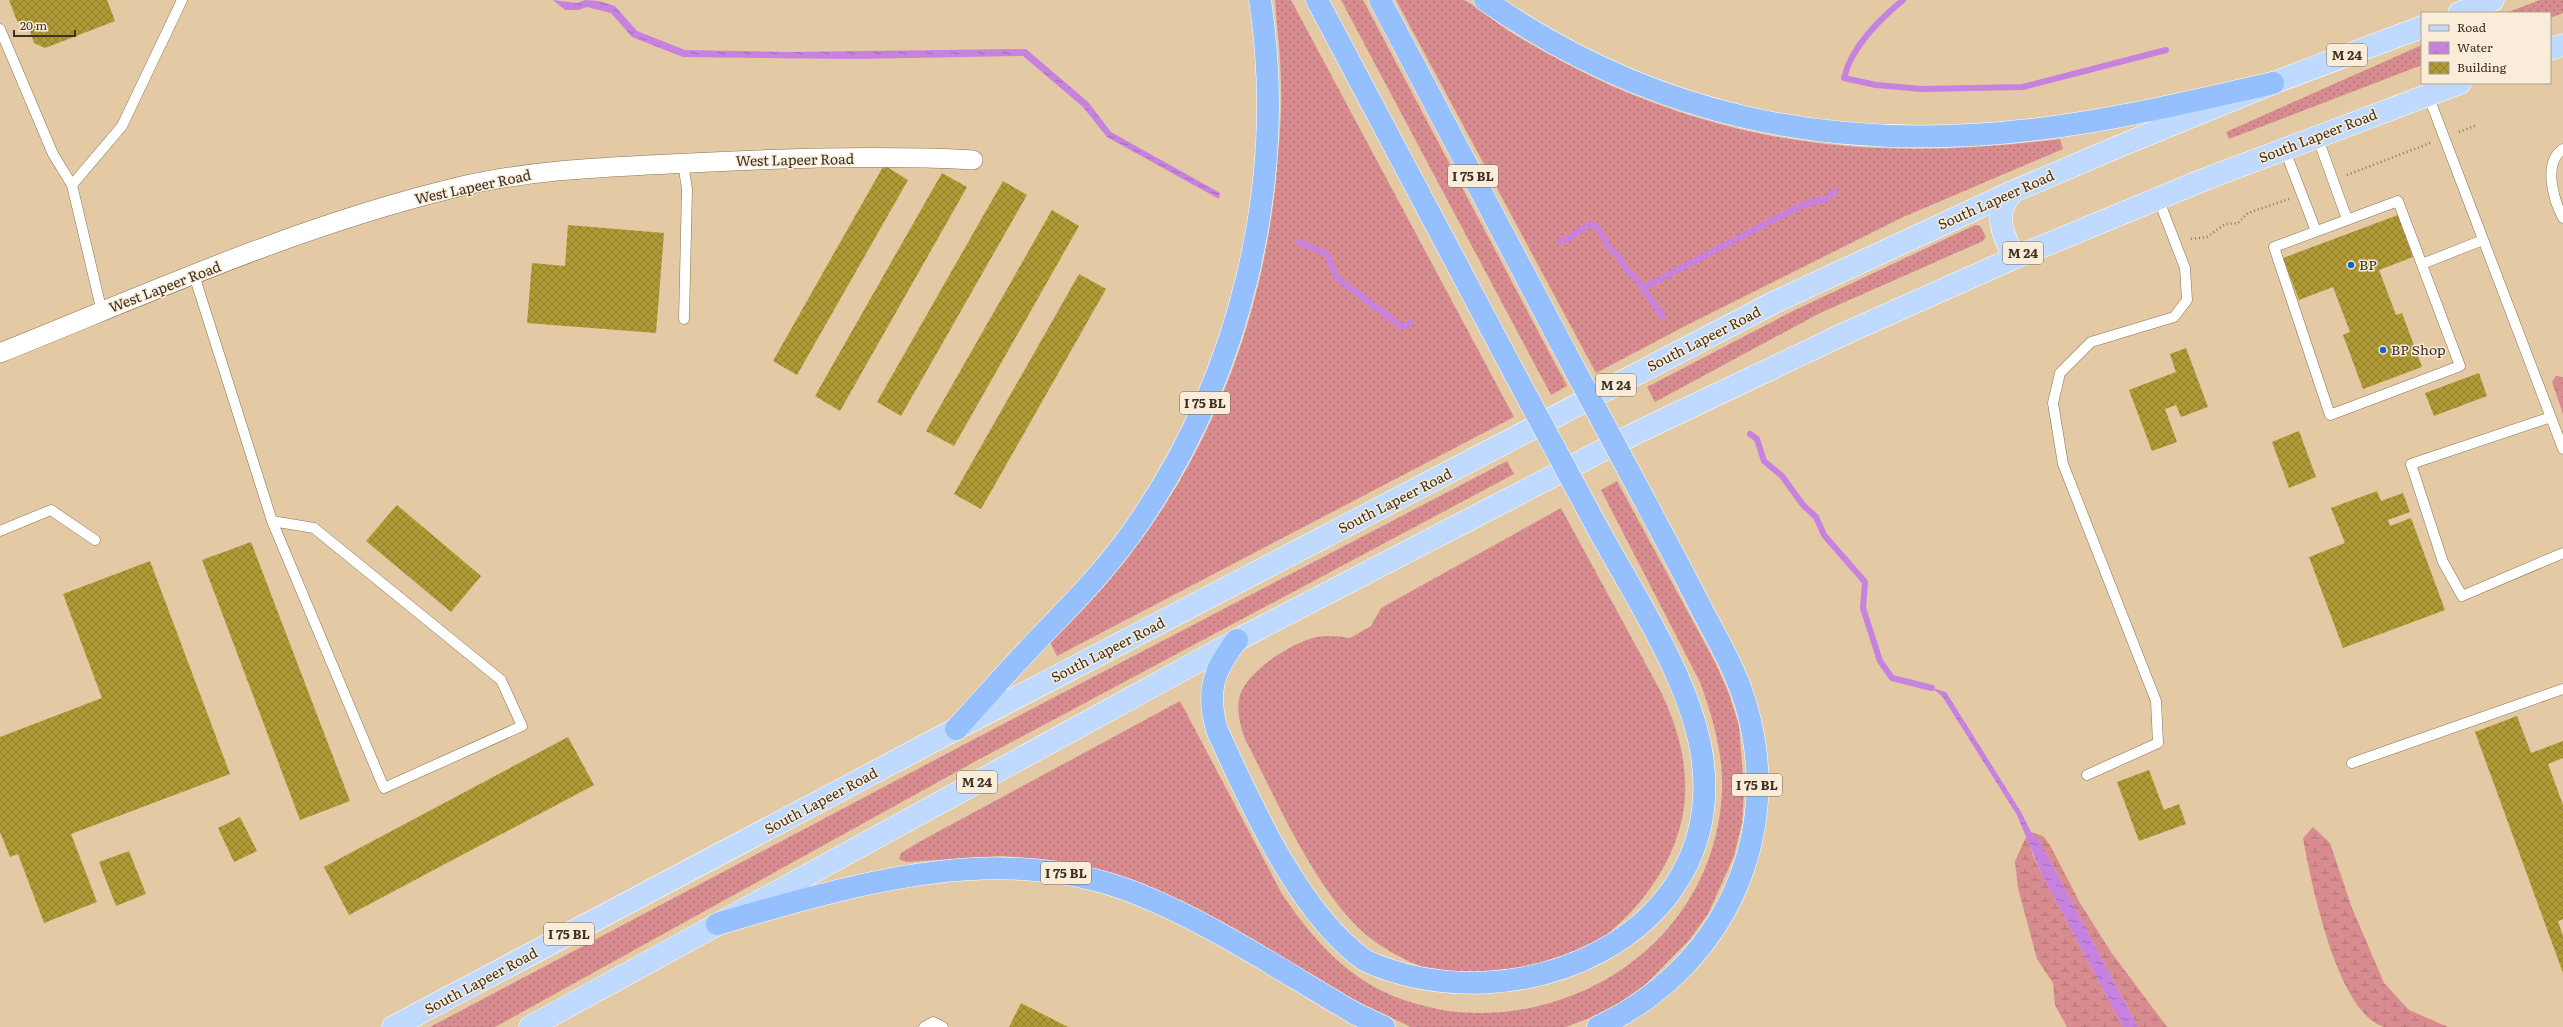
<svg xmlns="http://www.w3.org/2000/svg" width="2563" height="1027" viewBox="0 0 2563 1027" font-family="Literata,serif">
  <defs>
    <pattern id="grass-dots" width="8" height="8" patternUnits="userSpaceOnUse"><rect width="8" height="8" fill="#d98c8f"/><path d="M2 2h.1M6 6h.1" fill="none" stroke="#b17374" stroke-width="1.8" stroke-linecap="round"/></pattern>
    <pattern id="wetland-marsh" width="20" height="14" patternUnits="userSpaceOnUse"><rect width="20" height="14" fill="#d98c8f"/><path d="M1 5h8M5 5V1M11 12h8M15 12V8" fill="none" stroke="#b17374"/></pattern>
    <pattern id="water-ripples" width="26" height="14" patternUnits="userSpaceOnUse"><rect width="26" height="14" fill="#c781df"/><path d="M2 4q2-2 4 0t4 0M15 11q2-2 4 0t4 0" fill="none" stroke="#a36ab4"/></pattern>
    <pattern id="building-cross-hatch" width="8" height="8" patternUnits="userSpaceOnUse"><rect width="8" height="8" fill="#af9a36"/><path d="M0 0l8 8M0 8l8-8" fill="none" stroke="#907e2d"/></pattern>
  </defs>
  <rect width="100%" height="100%" fill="#e3c9a4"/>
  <path fill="url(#grass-dots)" d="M1275 0H1291L1514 417 1057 656 1050 642C1188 515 1265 342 1278 156 1280 132 1282 108 1281 85 1281 57 1277 28 1275 0Z
    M1341 0H1363L1567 386 1551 395Z
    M1396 0C1416 0 1444 0 1463 0 1471 2 1500 25 1509 31 1543 52 1578 71 1614 87 1765 152 1899 159 2060 139L2063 149 1901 218 1689 324 1596 373Z
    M2540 0H2563V13L2550 18V13H2506Z
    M2422 45V65L2229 139 2226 132Z
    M1975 225 1980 226 1986 237 1983 241 1820 313 1655 402 1647 387 1791 312Z
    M1507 461 1514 474 976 761 495 1027H430L965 744Z
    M1617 481 1715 662 1729 694 1739 726 1744 790 1742 823 1734 856 1708 914 1690 939 1646 984 1621 1002 1592 1017 1566 1027H1411L1352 999 1206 914 1164 893 1128 879 1099 870 1068 864 1004 856 906 862 899 859 901 853 919 842 1180 701 1282 894C1306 929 1331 960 1366 982 1391 998 1420 1006 1448 1011 1580 1027 1707 940 1721 805 1726 762 1714 721 1700 682L1601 490Z
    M1561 508 1661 692C1674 720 1684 749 1685 780 1689 846 1644 911 1591 946 1582 952 1569 955 1559 960 1550 963 1540 970 1531 971 1517 973 1502 972 1489 972 1476 973 1463 974 1451 973 1425 972 1394 955 1374 941 1319 901 1277 800 1245 739 1240 725 1236 710 1240 695 1248 670 1292 643 1316 637 1328 635 1338 636 1350 638L1371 626 1381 608Z"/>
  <path fill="url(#wetland-marsh)" d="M2556 376 2563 377V414L2552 382Z
    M2313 827 2330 843 2352 908 2384 983 2409 1010 2448 1027C2435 1027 2394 1027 2384 1027 2337 1013 2311 882 2303 838Z
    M2031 832 2043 836 2050 845 2080 903 2111 952 2167 1027H2138L2041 843Z
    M2027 835 2032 853 2042 875 2123 1027H2067L2055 1005 2053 983 2037 959 2018 888 2015 861Z"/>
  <path fill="url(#water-ripples)" d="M553 0 577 3 585 0 599 1 615 6 637 31 685 50 788 52 1026 49 1088 102 1111 132 1220 193 1219 199 1107 137 1083 107 1023 56 854 59 683 57 632 37 611 13 587 7 578 10H565Z
    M1932 688 1946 692 2021 812 2031 832 2041 843 2138 1027H2123L2042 875 2017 815 1942 696Z"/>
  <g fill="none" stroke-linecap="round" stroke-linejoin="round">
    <path stroke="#c781df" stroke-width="6" d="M1903 0C1879 20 1851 47 1844 78L1876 85 1922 89 2023 87 2166 50
      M1561 241C1578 237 1578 227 1593 224L1599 229 1608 247 1619 256 1623 265 1637 280 1663 317
      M1299 242 1327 254 1337 278 1402 327 1410 323
      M1643 288 1800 206 1828 198 1835 191
      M1750 434 1757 439 1764 461 1782 476 1803 505 1816 517 1824 535 1865 582 1863 608 1880 661 1892 678 1932 688"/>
  </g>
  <path fill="url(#building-cross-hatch)" d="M9 0H107L115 21 45 48 34 43 27 23 17 21Z
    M884 165 908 180 797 375 773 361Z
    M942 173 967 187 840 411 815 396Z
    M1003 181 1027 195 901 416 877 402Z
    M1052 210 1079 226 954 446 926 431Z
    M2398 215 2413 257 2379 270 2396 315 2402 313 2422 367 2363 389 2343 335 2350 332 2333 287 2299 300 2283 258Z
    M568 225 664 233 656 333 527 323 532 263 565 266Z
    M1079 274 1106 289 981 509 954 494Z
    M2186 348 2208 407 2181 417 2176 405 2165 409 2177 442 2152 451 2129 390 2176 372 2170 354Z
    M2479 373 2487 396 2434 416 2425 393Z
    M2299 431 2316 477 2289 488 2272 442Z
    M2377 491 2381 501 2403 493 2410 512 2388 520 2390 526 2411 518 2445 610 2343 648 2309 557 2345 543 2331 508Z
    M397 505 481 576 451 612 366 541Z
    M251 542 350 801 300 820 202 560Z
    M150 561 230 774 71 834 97 902 44 923 18 854 10 857 0 832V737L102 698 63 594Z
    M2517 716 2531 753 2563 741V758L2548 764 2563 805V919L2558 921 2563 936V973L2475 732Z
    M568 737 594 785 349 915 324 867Z
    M2149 770 2164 810 2179 804 2186 824 2139 841 2117 782Z
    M240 817 257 851 234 862 218 828Z
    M129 851 146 894 116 906 99 862Z
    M1021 1003 1068 1027H1009Z"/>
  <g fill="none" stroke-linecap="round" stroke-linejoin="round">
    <defs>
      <path id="service" d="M0 29 53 154 72 185 102 312
        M2428 95 2563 449
        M2317 136 2347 219
        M2284 148 2316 231
        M2563 149C2542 163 2554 201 2563 218
        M683 163 687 189 684 319
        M72 185 122 126 182 0
        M2398 201 2460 366 2330 415 2274 247Z
        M2422 264 2483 240
        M194 275 272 521 314 528 501 680 522 726 384 788 272 521
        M2551 417 2411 464 2443 562 2462 596 2563 553
        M0 531 51 510 95 540
        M2352 763 2563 689
        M2087 775 2158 743 2156 701 2063 464 2053 403 2060 373 2091 342 2174 317 2187 300 2185 268 2158 198
        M924 1027 933 1022 943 1027"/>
      <path id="minor" d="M0 353C147 294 295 227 450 189 528 169 610 167 690 163 784 158 879 155 973 160"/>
      <path id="primary" d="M2459 13 2493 0
        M2550 49 2563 45
        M2012 192C1992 217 2003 232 2014 258
        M393 1027 956 729 1773 303 2012 192 2115 148 2273 83 2422 27
        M530 1027 1237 640 1638 432 1846 333 2014 258 2203 180 2460 83"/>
      <path id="motorway" d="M1317 0 1517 378
        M1380 0 1566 353
        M1485 0C1651 116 1830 153 2030 130 2112 121 2192 101 2273 83
        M1237 640C1213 671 1206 692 1217 730 1250 803 1300 916 1366 961 1515 1027 1729 938 1702 756 1691 680 1634 595 1597 527
        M956 729C986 696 1015 663 1046 631 1077 599 1107 568 1133 531 1240 380 1288 183 1260 0
        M717 924C853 885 1000 838 1138 894 1213 924 1285 973 1356 1014L1384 1027
        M1598 1027C1722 969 1785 838 1746 705 1736 671 1718 640 1702 610 1684 574 1665 539 1646 503"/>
    </defs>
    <use href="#service" stroke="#8a7351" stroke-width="11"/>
    <use href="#minor" stroke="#8a7351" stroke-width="20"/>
    <use href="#primary" stroke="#fff" stroke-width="23"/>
    <use href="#motorway" stroke="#fff" stroke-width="23"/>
    <path stroke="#89785f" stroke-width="2.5" stroke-dasharray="1 3" stroke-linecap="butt" d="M2459 132 2477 125
      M2347 175 2430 143
      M2191 239 2207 237 2225 224 2238 223 2248 213 2289 199"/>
    <use href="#service" stroke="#fff" stroke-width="10"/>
    <use href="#minor" stroke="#fff" stroke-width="19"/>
    <use href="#primary" stroke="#c0d9fe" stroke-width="22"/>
    <use href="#motorway" stroke="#96c0fd" stroke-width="22"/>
    <defs>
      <path id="motorway-bridge" d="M1566 353 1646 503
        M1517 378 1597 527"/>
    </defs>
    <use href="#motorway-bridge" stroke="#fff" stroke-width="23" stroke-linecap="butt"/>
    <use href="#motorway-bridge" stroke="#96c0fd" stroke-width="22"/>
  </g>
  <g fill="#0c65ce" stroke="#f9ecd9" stroke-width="1.5">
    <circle cx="2351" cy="265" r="4"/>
    <circle cx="2383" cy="350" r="4"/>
  </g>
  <g text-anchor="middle" stroke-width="3" stroke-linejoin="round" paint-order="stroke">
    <g fill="#f9ecd9" stroke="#75695a" stroke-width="1">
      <rect x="2327" y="44" width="40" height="22" rx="3"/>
      <rect x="1448" y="165" width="50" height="22" rx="3"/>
      <rect x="2003" y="242" width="40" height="22" rx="3"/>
      <rect x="1596" y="374" width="40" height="22" rx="3"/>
      <rect x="1180" y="392" width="50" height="22" rx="3"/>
      <rect x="957" y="771" width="40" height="22" rx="3"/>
      <rect x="1732" y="774" width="50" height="22" rx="3"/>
      <rect x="1041" y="862" width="50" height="22" rx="3"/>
      <rect x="544" y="923" width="50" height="22" rx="3"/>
    </g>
    <g font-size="13" font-weight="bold" fill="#3c3123">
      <text x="2347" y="60">M 24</text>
      <text x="1473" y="181">I 75 BL</text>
      <text x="2023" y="258">M 24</text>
      <text x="1616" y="390">M 24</text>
      <text x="1205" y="408">I 75 BL</text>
      <text x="977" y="787">M 24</text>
      <text x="1757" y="790">I 75 BL</text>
      <text x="1066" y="878">I 75 BL</text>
      <text x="569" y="939">I 75 BL</text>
    </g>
    <g font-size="14" fill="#3c3123" stroke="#f9ecd9">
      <text transform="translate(2318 136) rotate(-21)" y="5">South Lapeer Road</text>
      <text transform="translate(795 160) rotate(-1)" y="5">West Lapeer Road</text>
      <text transform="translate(473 187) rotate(-12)" y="5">West Lapeer Road</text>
      <text transform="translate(1996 200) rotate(-24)" y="5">South Lapeer Road</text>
      <text transform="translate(165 287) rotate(-21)" y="5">West Lapeer Road</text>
      <text transform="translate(1704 339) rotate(-27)" y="5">South Lapeer Road</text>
      <text transform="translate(1395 501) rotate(-27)" y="5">South Lapeer Road</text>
      <text transform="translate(1108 650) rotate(-27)" y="5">South Lapeer Road</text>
      <text transform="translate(821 801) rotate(-28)" y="5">South Lapeer Road</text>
      <text transform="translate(481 981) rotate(-28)" y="5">South Lapeer Road</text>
    </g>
    <g font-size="14" fill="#3c3123" stroke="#f9ecd9" text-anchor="start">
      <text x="2359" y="270">BP</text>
      <text x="2391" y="355">BP Shop</text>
    </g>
  </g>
  <rect x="2421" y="12" width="130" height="72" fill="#f9ecd9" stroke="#ada190"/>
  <rect x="2429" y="25" width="20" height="6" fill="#c0d9fe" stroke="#ada190"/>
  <text x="2457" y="32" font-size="12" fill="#3c3123">Road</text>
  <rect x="2429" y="42" width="20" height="12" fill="url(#water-ripples)" stroke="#ada190"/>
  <text x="2457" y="52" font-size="12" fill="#3c3123">Water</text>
  <rect x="2429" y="62" width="20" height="12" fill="url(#building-cross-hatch)" stroke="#ada190"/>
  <text x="2457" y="72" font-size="12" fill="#3c3123">Building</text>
  <path d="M14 30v6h61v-6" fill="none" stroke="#3c3123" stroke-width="2"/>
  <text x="20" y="30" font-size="12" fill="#3c3123" stroke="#f9ecd9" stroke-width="3" paint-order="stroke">20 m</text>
</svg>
